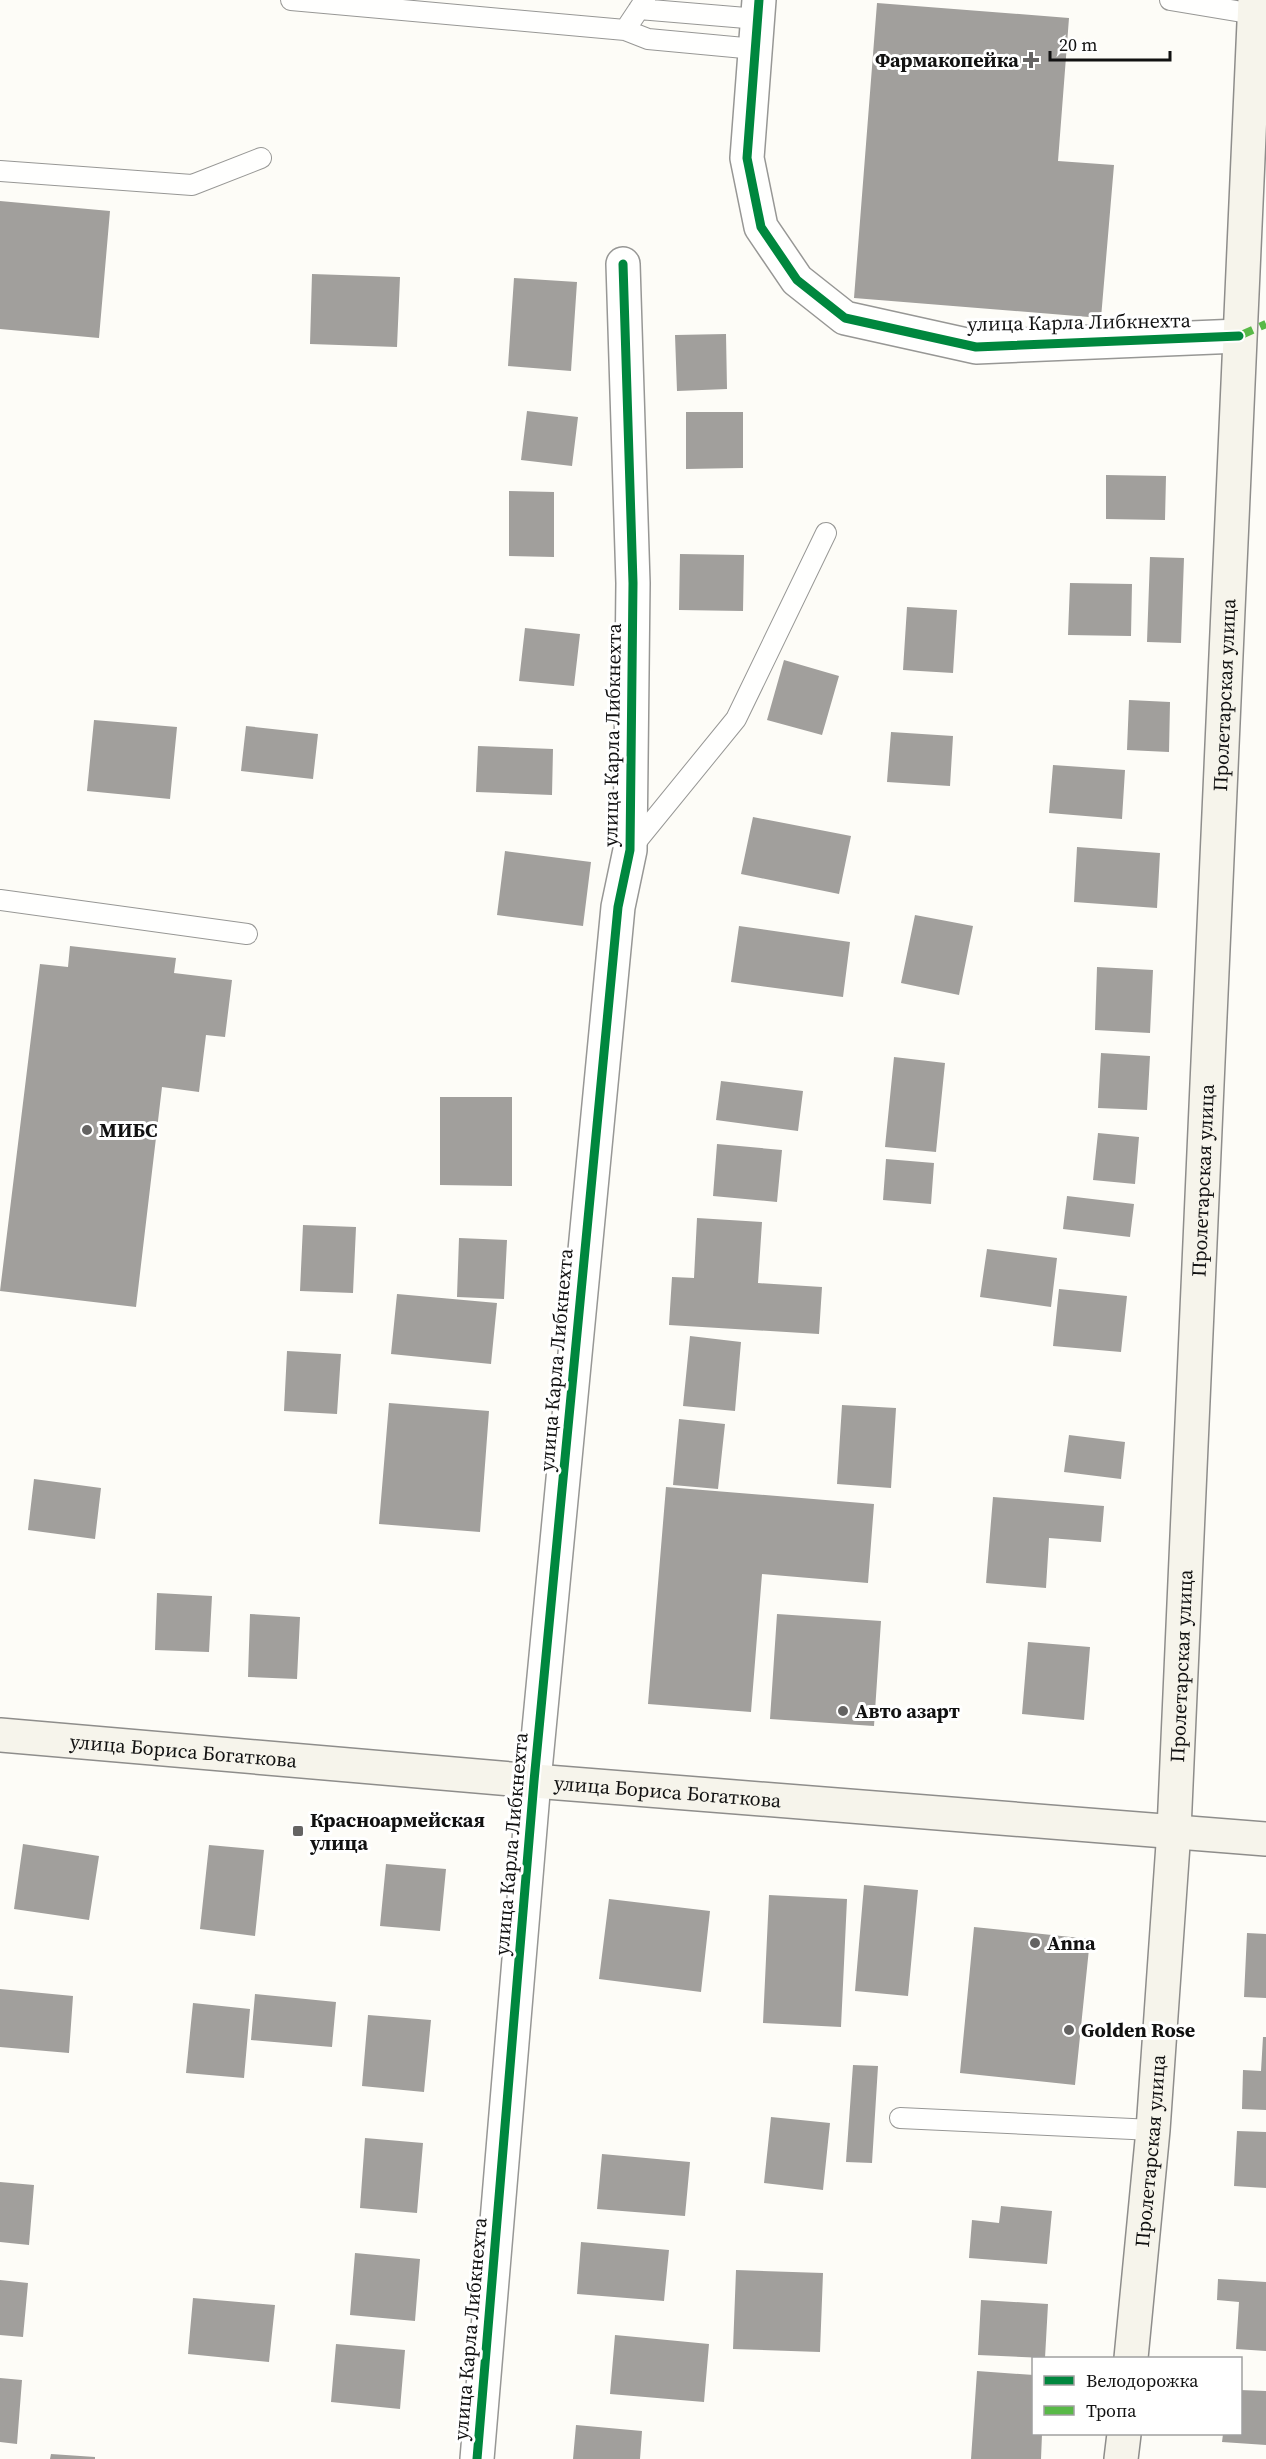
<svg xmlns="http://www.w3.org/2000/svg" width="1266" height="2459" viewBox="0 0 1266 2459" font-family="'Source Serif 4',serif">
  <rect width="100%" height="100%" fill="#fdfcf7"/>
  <path fill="#a19f9c" d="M877 3 1069 18 1058 161 1114 165 1101 318 854 298Z
    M0 201 110 211 99 338 0 329Z
    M312 274 400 277 397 347 310 344Z
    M514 278 577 282 571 371 508 366Z
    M726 334 727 389 677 391 675 335Z
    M527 411 578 417 572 466 521 460Z
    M686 412H743V468L686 469Z
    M1106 475 1166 476 1165 520 1106 519Z
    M509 491 554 492V557L509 556Z
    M680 554 744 555 743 611 679 610Z
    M1150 557 1184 558 1181 643 1147 642Z
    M1070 583 1132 584 1131 636 1068 635Z
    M907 607 957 610 953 673 903 670Z
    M525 628 580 634 574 686 519 681Z
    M784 660 839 676 822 735 767 720Z
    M1129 700 1170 702 1169 752 1127 750Z
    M94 720 177 727 170 799 87 791Z
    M246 726 318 734 313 779 241 771Z
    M891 732 953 736 950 786 887 782Z
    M478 746 553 749 552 795 476 792Z
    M1053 765 1125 770 1122 819 1049 813Z
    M753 817 851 836 839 894 741 874Z
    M1077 847 1160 853 1157 908 1074 902Z
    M505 851 591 862 583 926 497 915Z
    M915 915 973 926 959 995 901 983Z
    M739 926 850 942 843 997 731 982Z
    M70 946 176 958 174 973 232 980 225 1037 206 1035 199 1092 162 1087 136 1307 0 1291 40 964 68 967Z
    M1097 967 1153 970 1150 1033 1095 1030Z
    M1101 1053 1150 1056 1147 1110 1098 1108Z
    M894 1057 945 1063 936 1152 885 1147Z
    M721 1081 803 1091 798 1131 716 1120Z
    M440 1097H512V1186L440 1185Z
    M1098 1133 1139 1137 1135 1184 1093 1180Z
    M717 1144 782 1150 777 1202 713 1196Z
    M886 1159 934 1163 931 1204 883 1200Z
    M1067 1196 1134 1204 1130 1237 1063 1229Z
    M697 1218 762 1222 758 1283 822 1287 819 1334 669 1325 672 1277 694 1278Z
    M303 1225 356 1227 353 1293 300 1291Z
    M459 1238 507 1240 504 1299 457 1297Z
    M987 1249 1057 1258 1051 1307 980 1297Z
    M1059 1289 1127 1296 1121 1352 1053 1346Z
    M397 1294 497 1303 491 1364 391 1354Z
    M690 1336 741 1342 735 1411 683 1406Z
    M287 1351 341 1354 337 1414 284 1411Z
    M389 1403 489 1411 480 1532 379 1524Z
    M842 1405 896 1408 891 1488 837 1484Z
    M679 1419 725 1424 718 1489 673 1485Z
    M1069 1435 1125 1442 1121 1479 1064 1472Z
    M34 1479 101 1488 95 1539 28 1530Z
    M666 1487 874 1504 868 1583 762 1574 751 1712 648 1704Z
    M993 1497 1104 1506 1101 1542 1049 1538 1046 1588 986 1583Z
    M157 1593 212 1596 209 1652 155 1650Z
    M250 1614 300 1617 297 1679 248 1677Z
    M777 1614 881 1621 874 1726 770 1719Z
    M1028 1642 1090 1647 1084 1720 1022 1714Z
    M23 1844 99 1856 89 1920 14 1909Z
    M209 1845 264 1850 255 1936 200 1929Z
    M386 1864 446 1869 440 1931 380 1926Z
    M864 1885 918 1890 908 1996 855 1991Z
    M769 1895 847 1899 841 2027 763 2023Z
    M609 1899 710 1911 701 1992 599 1979Z
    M974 1927 1090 1939 1075 2085 960 2073Z
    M1247 1933 1266 1934V1998L1244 1997Z
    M0 1989 73 1996 69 2053 0 2047Z
    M255 1994 336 2002 332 2047 251 2040Z
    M193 2003 250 2009 244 2078 186 2073Z
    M368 2015 431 2020 424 2092 362 2086Z
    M1263 2037H1266V2110L1242 2109 1243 2070 1261 2071Z
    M853 2065 878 2066 872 2163 846 2162Z
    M771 2117 830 2123 823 2190 764 2183Z
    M1237 2131 1266 2132V2188L1234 2186Z
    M365 2138 423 2143 417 2213 360 2208Z
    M602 2154 690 2162 685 2216 597 2209Z
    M0 2182 34 2185 29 2245 0 2242Z
    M1001 2206 1052 2211 1047 2264 969 2258 972 2220 999 2223Z
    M581 2242 669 2250 664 2301 577 2294Z
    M355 2253 420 2259 415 2321 350 2315Z
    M736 2270 823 2273 820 2352 733 2349Z
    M1218 2279 1266 2282V2351L1236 2349 1239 2302 1217 2300Z
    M0 2280 28 2283 23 2337 0 2335Z
    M193 2298 275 2305 269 2362 188 2354Z
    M981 2300 1048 2304 1045 2358 978 2355Z
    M615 2335 709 2344 704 2402 610 2394Z
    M336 2344 405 2350 400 2409 331 2402Z
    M977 2371 1034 2375V2434H1042L1041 2459H971Z
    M0 2378 22 2380 17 2444 0 2442Z
    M1240 2390 1266 2391V2445L1222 2442 1223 2434H1240Z
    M576 2425 642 2431 640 2459H573Z
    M51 2454 95 2457V2459H50Z"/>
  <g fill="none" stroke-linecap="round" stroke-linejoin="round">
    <defs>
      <path id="lane" d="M291 0 625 30 645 0
        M1170 0 1254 14
        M639 9 758 19
        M625 30 648 39 755 49
        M0 171 192 185 261 158
        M631 848 736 719 826 533
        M0 900 247 934
        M900 2118 1153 2130"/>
      <path id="street" d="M759 0 747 158 761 227 797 280 845 318 976 347 1239 336
        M477 2459 534 1781 618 907 630 850 633 583 623 264"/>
      <g id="secondary">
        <path id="s1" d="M0 1735 534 1781 1266 1839"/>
        <path id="s2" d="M1131 2358 1153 2130 1174 1830 1255 0"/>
        <path d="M1121 2459 1124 2434"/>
      </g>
    </defs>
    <use href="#lane" stroke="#979795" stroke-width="22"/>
    <use href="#street" stroke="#979795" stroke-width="36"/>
    <use href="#secondary" stroke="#8e8d8b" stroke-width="36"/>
    <use href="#lane" stroke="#fffffe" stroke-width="20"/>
    <use href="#street" stroke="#fffffe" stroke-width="33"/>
    <use href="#secondary" stroke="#f6f4eb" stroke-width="33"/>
    <path stroke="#58b947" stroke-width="8" stroke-dasharray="15 8" stroke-linecap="butt" d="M1239 336 1266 324"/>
    <defs>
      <path id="cycleway" d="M759 0 747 158 761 227 797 280 845 318 976 347 1239 336
        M477 2459 534 1781 618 907 630 850 633 583 623 264"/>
    </defs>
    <use href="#cycleway" stroke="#fff" stroke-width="13"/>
    <use href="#cycleway" stroke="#00873e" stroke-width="9"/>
  </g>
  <g fill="#646362" stroke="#fff" stroke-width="2">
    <path d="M1028 51h6v6h6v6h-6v6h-6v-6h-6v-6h6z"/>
    <circle cx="87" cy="1130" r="6"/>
    <circle cx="843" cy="1711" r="6"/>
    <rect x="292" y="1825" width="12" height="12" rx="3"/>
    <circle cx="1035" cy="1943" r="6"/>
    <circle cx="1069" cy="2030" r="6"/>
  </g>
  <g text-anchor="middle" stroke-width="6" stroke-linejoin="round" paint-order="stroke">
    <g font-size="20" font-weight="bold" fill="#111" stroke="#fff" text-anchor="start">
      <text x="1019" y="67" text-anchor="end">Фармакопейка</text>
      <text x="99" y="1137">МИБС</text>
      <text x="855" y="1718">Авто азарт</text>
      <text x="310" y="1827">Красноармейская<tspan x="310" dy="23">улица</tspan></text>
      <text x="1047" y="1950">Anna</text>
      <text x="1081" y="2037">Golden Rose</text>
    </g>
    <g font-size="20" fill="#111" stroke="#fff">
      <text transform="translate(1079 322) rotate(-1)" y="7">улица Карла Либкнехта</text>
      <text dy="7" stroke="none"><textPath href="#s2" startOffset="1666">Пролетарская улица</textPath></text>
      <text transform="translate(612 735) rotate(-89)" y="7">улица Карла Либкнехта</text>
      <text dy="7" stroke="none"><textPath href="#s2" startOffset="1180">Пролетарская улица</textPath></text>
      <text transform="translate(556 1360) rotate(-85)" y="7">улица Карла Либкнехта</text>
      <text dy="7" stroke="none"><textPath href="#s2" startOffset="694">Пролетарская улица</textPath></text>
      <text dy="7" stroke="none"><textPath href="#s1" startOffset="184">улица Бориса Богаткова</textPath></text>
      <text dy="7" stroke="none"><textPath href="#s1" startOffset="670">улица Бориса Богаткова</textPath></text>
      <text transform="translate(511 1844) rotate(-85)" y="7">улица Карла Либкнехта</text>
      <text dy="7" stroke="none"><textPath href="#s2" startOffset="208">Пролетарская улица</textPath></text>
      <text transform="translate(470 2329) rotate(-85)" y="7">улица Карла Либкнехта</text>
    </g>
  </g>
  <rect x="1032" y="2357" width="210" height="78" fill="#ffffff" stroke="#a0a0a0" stroke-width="1.5"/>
  <rect x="1044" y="2376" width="30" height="9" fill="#00873e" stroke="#a0a0a0" stroke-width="1.5"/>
  <text x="1086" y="2387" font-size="18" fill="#111111">Велодорожка</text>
  <rect x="1044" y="2406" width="30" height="9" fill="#58b947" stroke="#a0a0a0" stroke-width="1.5"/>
  <text x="1086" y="2417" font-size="18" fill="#111111">Тропа</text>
  <path d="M1050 51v9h120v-9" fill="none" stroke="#111111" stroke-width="3"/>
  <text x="1059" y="51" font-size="18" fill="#111111" stroke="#ffffff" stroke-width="4.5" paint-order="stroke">20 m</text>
</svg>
